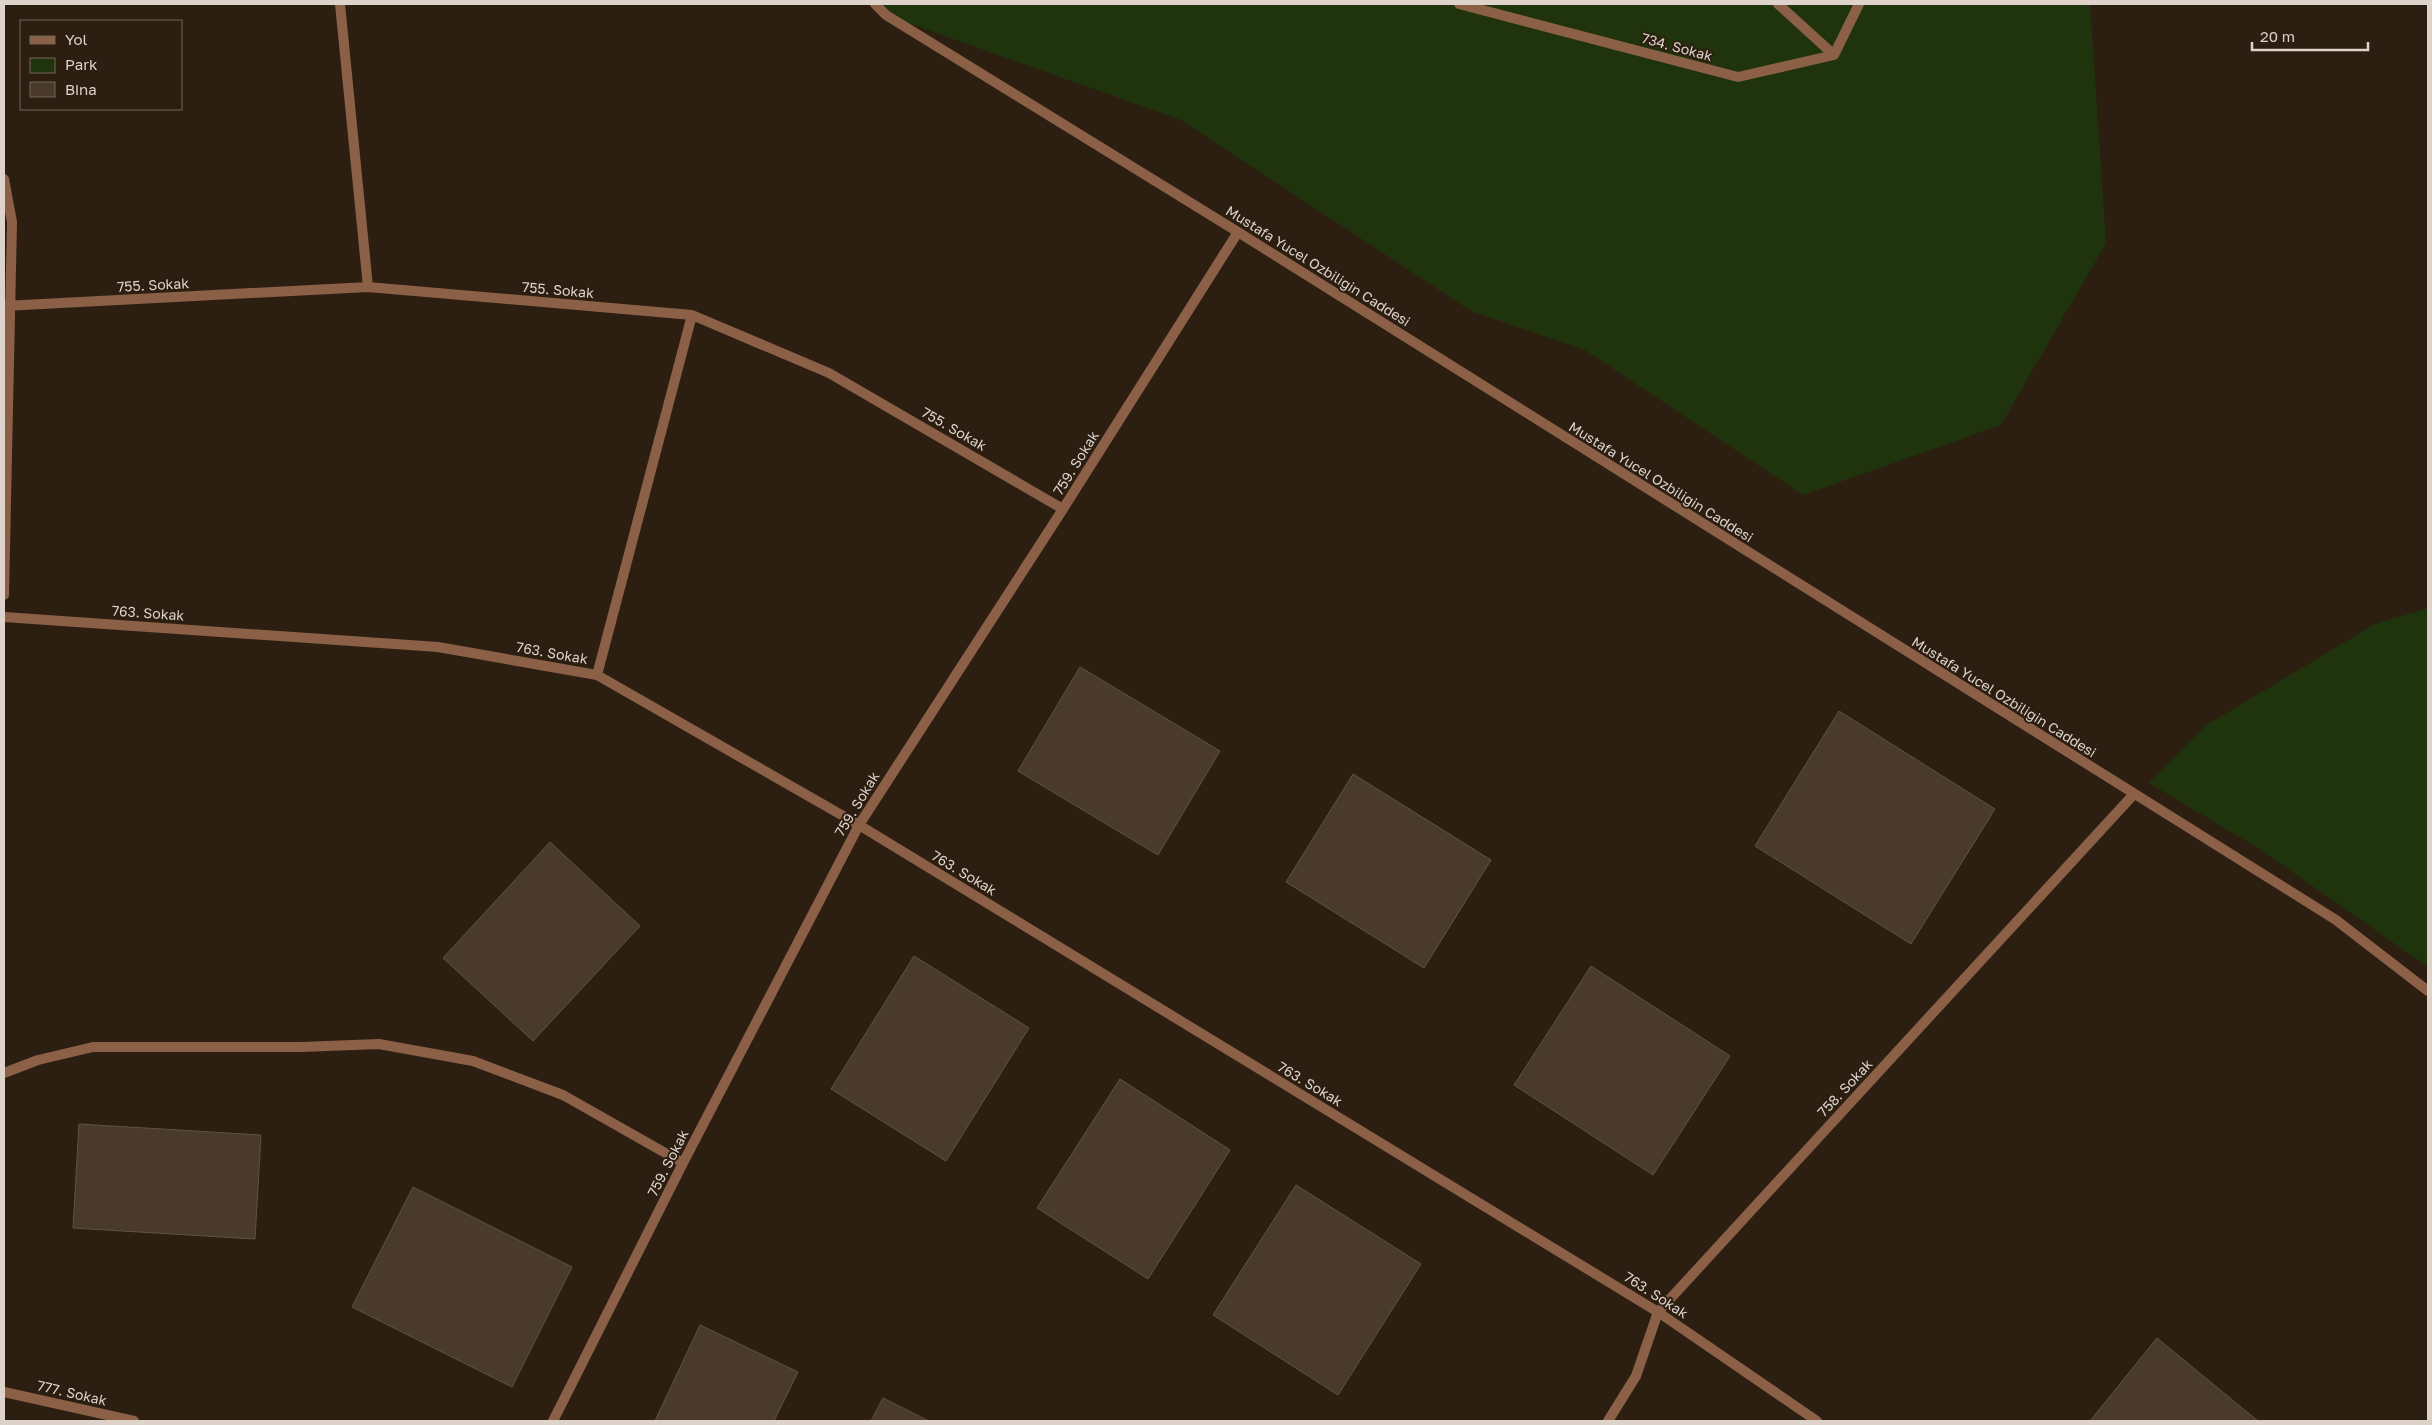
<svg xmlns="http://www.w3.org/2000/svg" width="2432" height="1425" viewBox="0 0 2432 1425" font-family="'Golos Text',sans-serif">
  <rect width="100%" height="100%" fill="#2c1f11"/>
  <path fill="#1f340d" d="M875 4H2090L2106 243 2001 425 1803 495 1585 350 1471 311 1181 120 886 15Z
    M2428 608V967L2258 848 2149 783 2205 726 2375 624Z"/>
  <path fill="#493a2c" stroke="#615243" d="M1080 667 1220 751 1158 855 1018 771Z
    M1839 711 1995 809 1911 944 1755 846Z
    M1353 774 1491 860 1424 968 1286 882Z
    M550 842 640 926 533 1041 443 958Z
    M914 956 1029 1028 946 1161 831 1089Z
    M1591 966 1730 1056 1653 1175 1514 1085Z
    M1120 1079 1230 1150 1148 1279 1037 1208Z
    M79 1124 261 1135 255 1239 73 1228Z
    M1296 1185 1421 1264 1338 1395 1213 1315Z
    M413 1187 572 1267 512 1387 352 1307Z
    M700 1325 798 1372 774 1421H655Z
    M2157 1338 2258 1421H2090Z
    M883 1398 929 1421H871Z"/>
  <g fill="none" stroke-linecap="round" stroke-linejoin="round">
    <path stroke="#8b6047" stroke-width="10" d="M340 4 368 287
      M875 4 886 15 1238 232 2336 920 2428 991
      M1459 4 1738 77 1834 55 1859 4
      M1778 4 1834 55
      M4 179 12 222 4 595
      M4 306 368 287 692 315 829 373 1063 509
      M4 617 438 647 597 675 859 825 1658 1312 1817 1421
      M597 675 692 315
      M4 1073 38 1060 93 1047H301L379 1044 473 1061 563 1095 683 1163
      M4 1392 134 1421
      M553 1421 683 1163 859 825 1063 509 1238 232
      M1608 1421 1636 1376 1658 1312 2134 794"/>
  </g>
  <g text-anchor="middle" stroke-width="4" stroke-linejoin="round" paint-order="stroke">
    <g font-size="14" fill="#ddd3cb" stroke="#2c1f11">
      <text transform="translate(1677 47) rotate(15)" y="5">734. Sokak</text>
      <text transform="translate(1318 266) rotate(32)" y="5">Mustafa Yucel Ozbiligin Caddesi</text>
      <text transform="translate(153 285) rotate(-3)" y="5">755. Sokak</text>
      <text transform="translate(558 290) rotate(5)" y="5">755. Sokak</text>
      <text transform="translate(954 429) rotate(30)" y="5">755. Sokak</text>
      <text transform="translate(1076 463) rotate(-58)" y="5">759. Sokak</text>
      <text transform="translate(1661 482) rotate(32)" y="5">Mustafa Yucel Ozbiligin Caddesi</text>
      <text transform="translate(148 613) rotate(4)" y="5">763. Sokak</text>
      <text transform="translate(552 653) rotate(10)" y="5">763. Sokak</text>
      <text transform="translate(2004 697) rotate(32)" y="5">Mustafa Yucel Ozbiligin Caddesi</text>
      <text transform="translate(857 804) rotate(-59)" y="5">759. Sokak</text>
      <text transform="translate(964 873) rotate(31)" y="5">763. Sokak</text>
      <text transform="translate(1310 1084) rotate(31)" y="5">763. Sokak</text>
      <text transform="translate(1845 1088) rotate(-47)" y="5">758. Sokak</text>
      <text transform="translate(668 1163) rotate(-63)" y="5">759. Sokak</text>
      <text transform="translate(1656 1295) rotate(33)" y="5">763. Sokak</text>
      <text transform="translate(72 1393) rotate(13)" y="5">777. Sokak</text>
    </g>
  </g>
  <rect width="2432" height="1425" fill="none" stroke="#ddd3cb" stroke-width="10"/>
  <rect x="20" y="20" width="162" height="90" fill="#2c1f11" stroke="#73675b"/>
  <rect x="30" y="36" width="25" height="8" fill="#8b6047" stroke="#73675b"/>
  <text x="65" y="45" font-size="15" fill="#ddd3cb">Yol</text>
  <rect x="30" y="58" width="25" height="15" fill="#1f340d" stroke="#73675b"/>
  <text x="65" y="70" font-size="15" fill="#ddd3cb">Park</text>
  <rect x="30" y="82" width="25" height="15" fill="#493a2c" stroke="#73675b"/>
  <text x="65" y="95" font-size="15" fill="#ddd3cb">Bina</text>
  <path d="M2252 42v8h116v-8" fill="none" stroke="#ddd3cb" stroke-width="2.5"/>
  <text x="2260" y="42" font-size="15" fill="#ddd3cb" stroke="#2c1f11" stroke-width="4" paint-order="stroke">20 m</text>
</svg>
